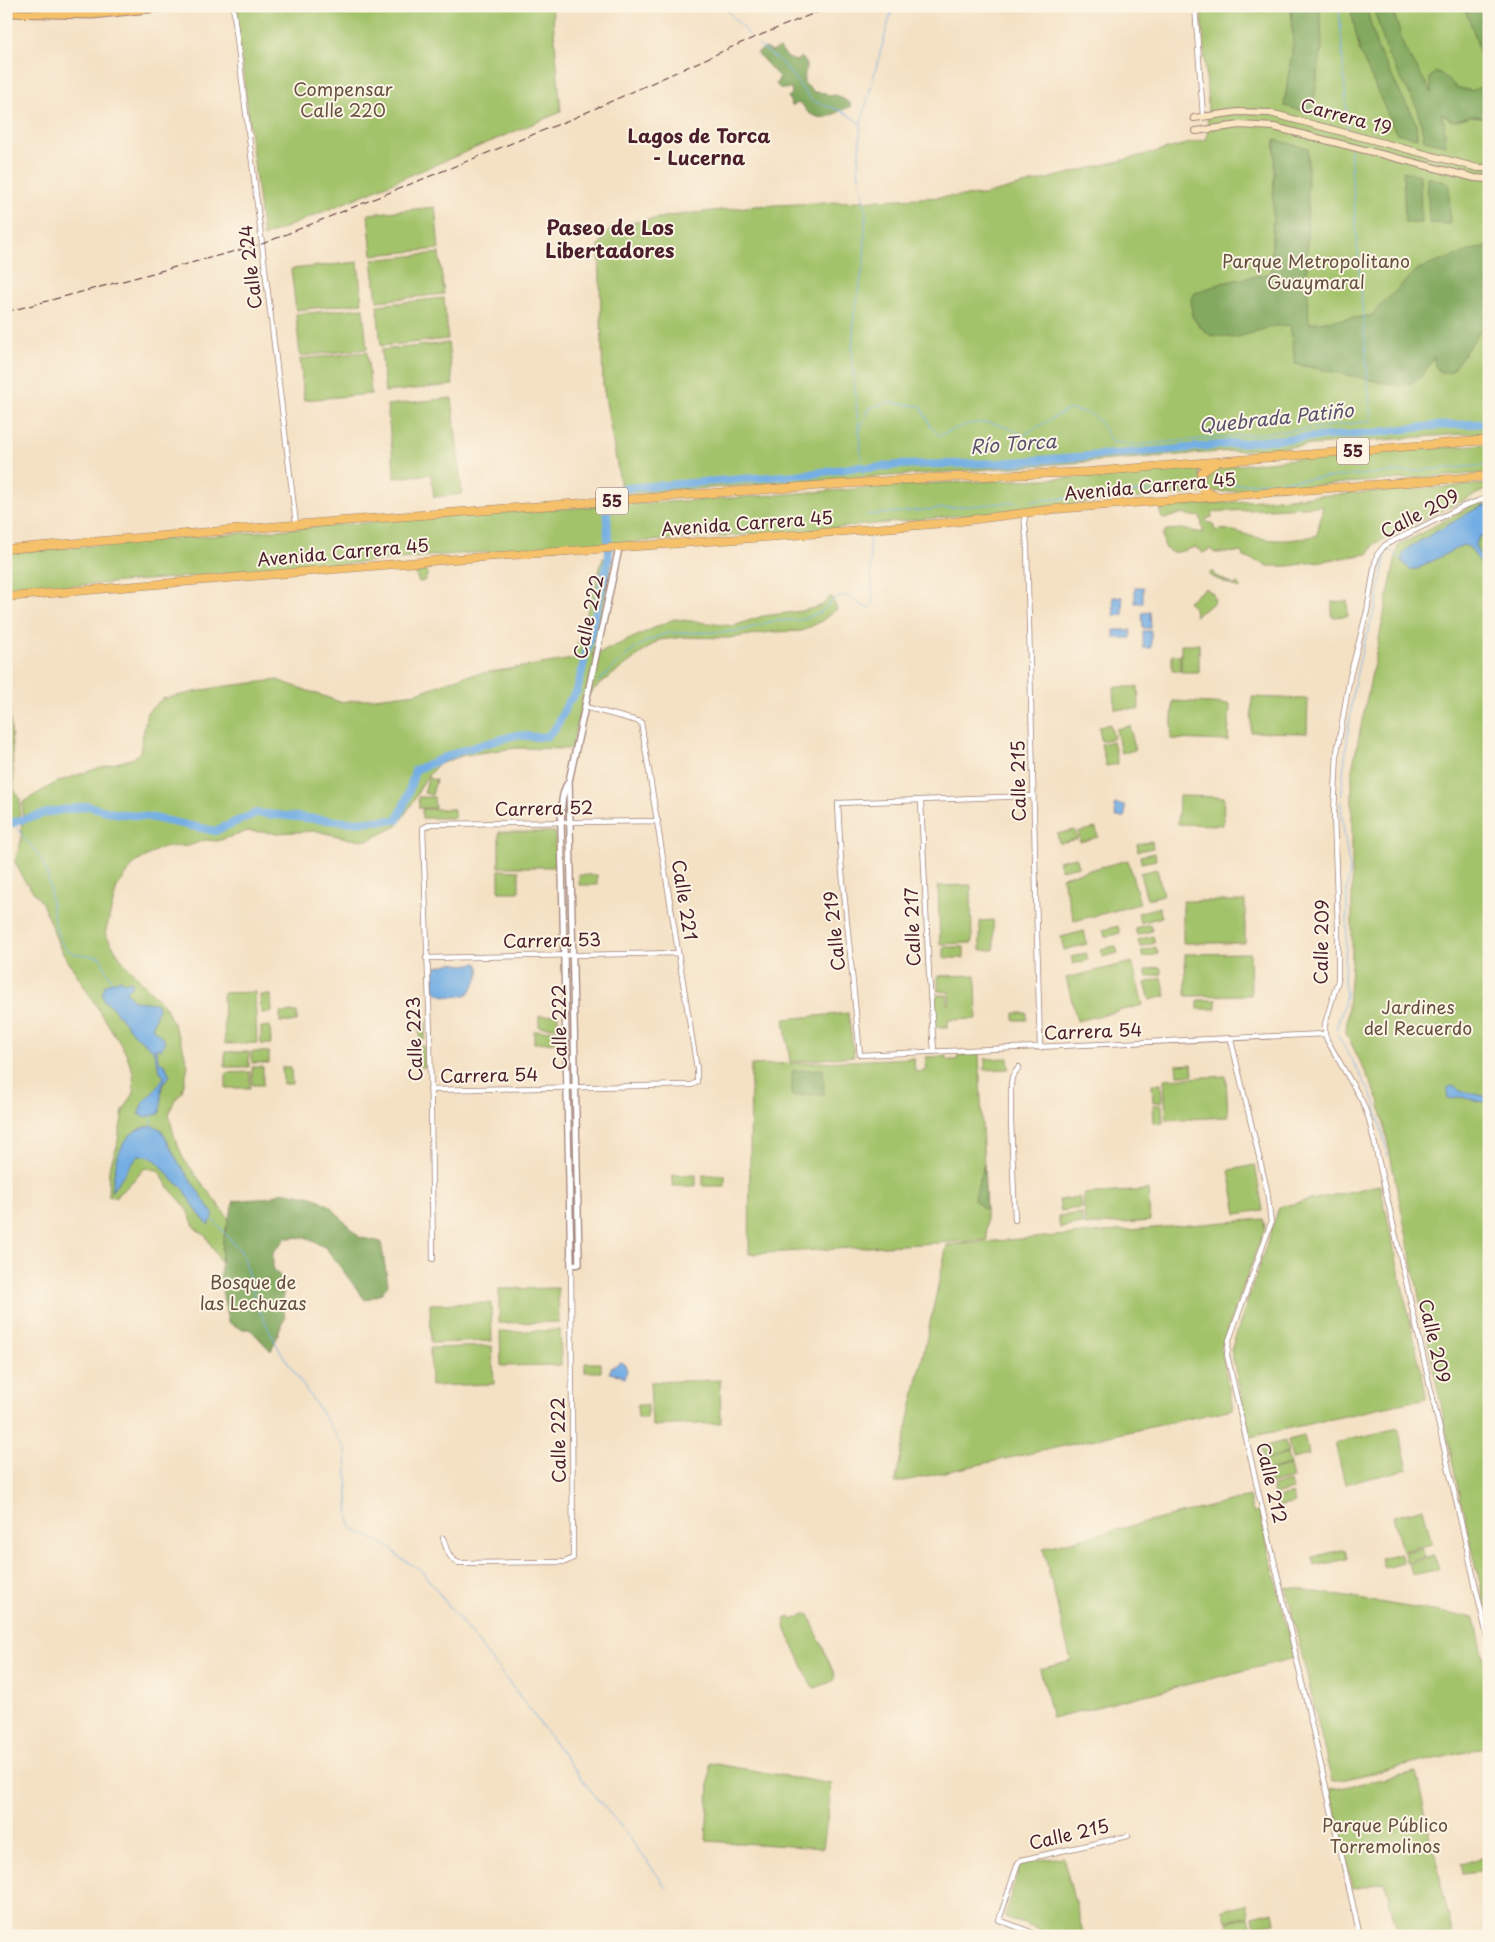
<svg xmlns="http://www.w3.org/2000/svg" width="1495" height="1942" viewBox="0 0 1495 1942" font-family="'Playpen Sans',sans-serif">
  <rect width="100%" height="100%" fill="#fcf5e5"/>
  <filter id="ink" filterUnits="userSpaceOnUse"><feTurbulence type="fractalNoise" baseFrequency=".02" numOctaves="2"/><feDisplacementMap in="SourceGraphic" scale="10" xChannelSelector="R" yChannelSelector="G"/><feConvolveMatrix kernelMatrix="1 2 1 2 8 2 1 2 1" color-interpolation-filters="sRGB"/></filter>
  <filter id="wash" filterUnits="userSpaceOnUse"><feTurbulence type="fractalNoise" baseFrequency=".0096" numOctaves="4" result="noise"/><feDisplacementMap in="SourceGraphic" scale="20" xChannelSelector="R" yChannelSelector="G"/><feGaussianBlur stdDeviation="1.12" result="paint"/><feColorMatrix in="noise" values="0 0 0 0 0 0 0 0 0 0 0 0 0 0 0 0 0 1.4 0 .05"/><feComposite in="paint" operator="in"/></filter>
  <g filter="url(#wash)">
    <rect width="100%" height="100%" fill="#f4e1c4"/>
    <path fill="#a3c36b" stroke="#76714b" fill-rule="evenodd" d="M34 6H141L80 9Z
      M235 6H552L561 112 263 237Z
      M1201 6H1489V432L935 473 622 494 603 385 599 247 605 235 614 226 670 216 755 206 983 195 1207 139 1208 105Z
      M435 207 439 249 372 255 368 214Z
      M439 253 444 294 377 301 372 260Z
      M358 262 362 303 296 310 291 269Z
      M444 298 448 339 381 346 377 305Z
      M363 308 367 349 300 356 296 314Z
      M448 343 453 385 385 392 381 350Z
      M367 352 371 394 304 400 300 359Z
      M452 398 462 494 434 497 431 474 395 478 387 405Z
      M1489 444V473L1222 492 1211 491 1205 487 1202 476 1212 469 1220 467 1304 458Z
      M1204 465 1199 472 1205 493 1103 501 816 530 430 556 315 567 6 591V553L430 517 745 497 937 483 1069 478Z
      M1486 484 1487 489 1374 544 1368 554 1289 566H1266L1262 563 1244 557 1241 552 1215 553 1210 549 1203 553 1195 547C1177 553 1163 559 1163 534L1166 530 1182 529 1203 533 1201 517 1180 514 1164 519 1161 517 1160 507ZM1323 506 1317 535C1298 540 1280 542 1260 538 1245 536 1229 526 1215 531L1213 524 1207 522 1206 519 1212 517V512Z
      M1489 501V1620L1458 1489 1379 1100 1346 1033 1352 953V770L1398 546 1474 504Z
      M603 558 613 559 593 656 674 619 733 626 763 616 802 611 821 606 831 596 837 609 820 622 802 631 772 632 729 638 685 637 659 640 601 683 583 700 571 749 516 748 464 755 437 765 424 781 413 802 397 826 369 840 350 839 317 831 275 833 248 831 217 841 205 840 188 846 162 847 135 863 117 887 105 934 124 963 165 1006 182 1044 188 1066 182 1092 174 1101 169 1115 174 1135 183 1158 229 1219 223 1240 221 1263 206 1236 195 1228 186 1207 170 1189 158 1170 145 1168 130 1184 115 1197 108 1195 109 1169 117 1146 123 1111 134 1093 133 1073 126 1053 60 948 42 903 24 880 15 862 21 841 23 802 57 782 95 769 134 758 140 752 147 712 162 699 219 687 277 680 340 702 417 693 464 676 573 659Z
      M427 570 428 574 424 581 419 582 414 571Z
      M1213 571 1214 575 1236 586V583L1239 584 1240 589 1210 576V573Z
      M1206 588 1213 594 1215 602 1195 616 1194 608 1188 601Z
      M1347 601 1348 616 1332 617V602Z
      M1181 644H1199V672H1181Z
      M1172 655H1180V671H1172Z
      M6 678 9 688 14 790 20 798V814L14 825 6 830Z
      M1114 687H1138L1139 709H1115Z
      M1252 697 1308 699 1307 733 1251 732Z
      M1173 701 1230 704 1228 741 1171 739Z
      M1110 724 1114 738 1101 741 1099 727Z
      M1130 726 1135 750 1121 753 1116 729Z
      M1113 741 1118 764 1106 766 1101 744Z
      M428 778 436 780 432 795 424 793Z
      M1179 796 1224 797 1223 825 1178 824Z
      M418 797H434L435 808H419Z
      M422 809H454V818H422Z
      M1096 828 1098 837 1080 842 1078 832Z
      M1075 830 1077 839 1059 843 1057 834Z
      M499 832H555V867H499Z
      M1152 841 1153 848 1138 851 1137 844Z
      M1155 853 1156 860 1141 863 1140 856Z
      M1076 857 1079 866 1061 870 1058 861Z
      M1128 860 1140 904 1074 921 1062 877Z
      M1157 869 1163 895 1147 899 1140 873Z
      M499 870 519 871V892H499Z
      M579 875H597V885H579Z
      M971 885 972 943 940 944 938 886Z
      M1183 901H1245V943H1183Z
      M1159 907 1162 917 1140 923 1138 913Z
      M993 920 994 950H980V921Z
      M1150 924 1152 931 1137 935 1135 928Z
      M1118 926 1120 933 1105 937 1103 930Z
      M1084 931 1087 944 1064 950 1061 937Z
      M1153 936 1155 943 1140 947 1138 940Z
      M1116 946 1118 953 1102 957 1101 949Z
      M944 947H964V958H944Z
      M1156 947 1158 954 1143 958 1141 951Z
      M1086 953 1088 960 1073 964 1071 957Z
      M1250 953 1251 995 1186 996 1185 954Z
      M1132 962 1143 1005 1077 1021 1066 978Z
      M1160 967 1162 974 1147 977 1145 970Z
      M976 975 977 1019 948 1020V1027H935L933 995H947V1004H949V992L938 991V976Z
      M1162 978 1166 996 1150 1000 1145 983Z
      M255 992 257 1043 225 1044 223 993Z
      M260 995H271L272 1012 261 1013Z
      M1198 1000H1216V1009H1198Z
      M297 1012V1022H280V1013Z
      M848 1013 854 1056 790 1062 784 1019Z
      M1014 1013H1027V1020H1014Z
      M558 1015V1027H539V1016Z
      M419 1022H425V1039L420 1041Z
      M270 1026 271 1044H261V1027Z
      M558 1030V1042L534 1043V1031Z
      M420 1046H424C428 1050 428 1062 425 1067H420Z
      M225 1052H249V1067H225Z
      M251 1052H269V1063H252Z
      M979 1054 987 1240 749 1254 751 1065 914 1058 915 1072 925 1071 926 1057 947 1056V1060H957L958 1055Z
      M1008 1058 1009 1069 985 1070V1059Z
      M1192 1064 1193 1075H1177L1176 1065Z
      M252 1067H263V1085H252Z
      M282 1067H291L292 1084H283Z
      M250 1072V1088H226V1073Z
      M1226 1076 1228 1117 1166 1120 1164 1079Z
      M1152 1084H1161L1162 1102H1153Z
      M1153 1105H1162L1163 1123H1154Z
      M1255 1165 1263 1210 1237 1214 1229 1170Z
      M673 1175H696V1186H673Z
      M703 1175H725V1186H703Z
      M1380 1185 1427 1398 1250 1437 1231 1350 1279 1207Z
      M1148 1190 1150 1221 1085 1226 1083 1194Z
      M1079 1197 1081 1208 1061 1211 1059 1200Z
      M1081 1213 1083 1224 1060 1228 1058 1216Z
      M1263 1219 1265 1227 1221 1348 1233 1409 895 1483 947 1245Z
      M558 1288 559 1322 499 1323V1289Z
      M491 1303 492 1341 431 1343 430 1304Z
      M560 1330 561 1365 501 1366 500 1332Z
      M492 1346 494 1384 431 1386 430 1348Z
      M585 1363H601V1372H585Z
      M720 1380 721 1423 652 1426 650 1382Z
      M637 1405H647V1418H638Z
      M1398 1428 1408 1469 1345 1484 1335 1443Z
      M1304 1436 1309 1455 1292 1459 1288 1440Z
      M1285 1441 1288 1453 1264 1459 1261 1447Z
      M1287 1454 1290 1465 1267 1471 1264 1460Z
      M1290 1466 1293 1478 1269 1484 1267 1472Z
      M1290 1481 1292 1490 1274 1495 1272 1486Z
      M1293 1494 1295 1503 1277 1507 1275 1498Z
      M1249 1497 1253 1513 1259 1512 1295 1658 1052 1718 1040 1669 1071 1661 1043 1548Z
      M1423 1508 1432 1544 1402 1551 1393 1516Z
      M1422 1548 1425 1557 1406 1562 1404 1552Z
      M1345 1549 1347 1559 1315 1566 1313 1557Z
      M1400 1553 1403 1563 1384 1568 1381 1558Z
      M1434 1556 1438 1569 1412 1575 1409 1563Z
      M1286 1587 1475 1618 1489 1681V1747L1332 1782Z
      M805 1614 809 1615 835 1676 833 1681 815 1688 812 1687 785 1627 786 1622 785 1619 790 1617 792 1620Z
      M710 1763 832 1784 823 1848 706 1841Z
      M1416 1772 1453 1936H1398L1385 1882 1353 1889 1330 1790Z
      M1489 1856V1870L1462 1873 1460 1863Z
      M1063 1857 1084 1936H1056L1004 1917 1021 1862Z
      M1246 1904 1249 1916 1226 1921 1223 1909Z
      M1273 1911 1275 1923 1255 1927 1253 1916Z
      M1249 1917 1252 1929 1229 1934 1227 1922Z"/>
    <path fill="#82a95f" stroke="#666445" d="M1291 6H1320L1322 47 1312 113 1284 106 1293 43Z
      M1350 6H1366L1377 48 1416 123 1417 138 1396 133 1360 52Z
      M1373 6H1392L1404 47 1432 93 1429 78 1436 72 1440 73 1456 87 1472 91 1482 86C1484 59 1475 31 1463 6H1489V118L1471 116 1453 121 1441 113 1444 123 1446 145 1424 140 1418 109 1388 55Z
      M765 48 772 52 779 48 788 58 796 61 801 57C811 64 803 74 804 83L814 92 826 93 829 96 836 95 850 103 851 107C835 110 827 125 809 113 804 110 805 105 798 103L792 106 788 97 792 94 791 89C784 88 781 91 776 84L779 79 778 76 757 53Z
      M1275 140 1308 148 1307 277 1309 323 1370 316 1418 269 1481 247H1489V324L1483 327 1451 372 1441 373 1435 366 1434 357C1423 374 1422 382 1400 386L1295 364 1290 325 1274 326 1235 338 1210 335 1199 326 1192 316 1191 299 1195 293 1222 283 1271 273Z
      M1403 171 1420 175 1421 223H1405Z
      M1427 177 1449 183 1450 224 1429 223Z
      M823 1069 824 1094 792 1096V1071Z
      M984 1164 986 1211 974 1200Z
      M287 1192 313 1197 320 1200 329 1205 359 1237 381 1242 388 1284 381 1294 365 1300 326 1248 305 1237 286 1238 273 1252V1270L285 1280 282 1301 285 1317 271 1351 250 1329H241L228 1322 220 1279 223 1240 234 1201 272 1197 279 1193Z"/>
    <path fill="#73aee4" stroke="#5e6688" d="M1489 504V536H1480L1475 544 1478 553 1485 556 1489 555V575L1469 547 1463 545 1417 569H1410L1403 563C1400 555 1404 551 1411 546L1474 510Z
      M1135 587H1143V603H1135Z
      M1113 597H1122L1123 615H1114Z
      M1150 612 1151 628H1143L1142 613Z
      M1114 630H1131V638H1114Z
      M1143 631H1151V648H1143Z
      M1115 804 1125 805V817H1116L1114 807Z
      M452 963 464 965 477 963C484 973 474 985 468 994 458 998 441 998 434 990L433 971 437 967Z
      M121 979 124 983 131 981 133 984 126 991 134 1001 156 1003 158 1008 152 1028 163 1038 165 1042 161 1050 155 1048 159 1062 165 1065 170 1076C155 1088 165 1098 159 1114L145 1117 139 1115C140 1103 147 1099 154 1091 158 1087 161 1081 164 1077L160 1071 153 1050 134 1034 112 1007 104 1001 102 993 106 984Z
      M1451 1086 1456 1087 1460 1091 1489 1097V1103L1460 1097 1454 1099 1448 1098 1447 1093 1448 1088Z
      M152 1126 161 1129 177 1160 214 1215 209 1225C197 1214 192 1202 184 1189 181 1185 176 1183 172 1179 161 1167 157 1155 138 1155L111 1192C116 1164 118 1129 152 1126Z
      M621 1362 625 1364 627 1371 624 1378 619 1375 609 1373 612 1367Z"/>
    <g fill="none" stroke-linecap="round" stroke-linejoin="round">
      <path stroke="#73aee4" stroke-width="1" d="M723 6 750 36
        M1339 6 1348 130
        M758 45 783 64 812 101 842 111 860 123
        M860 431 868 409 887 402 921 406 931 427 939 436C973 419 989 418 1024 435L1068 409C1095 414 1099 416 1111 442L1136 445 1299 430 1371 421 1350 149
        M863 475 852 357 854 315 864 262 866 211 858 170 861 123 893 6
        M1216 486 1489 465
        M1031 501 1192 488
        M867 515 1016 502
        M598 682 627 655 645 642 667 633 726 632 740 631 772 621 800 620 821 612 831 601 839 597 848 596 863 606 869 608 873 604 869 537
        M14 822C22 839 38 850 45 867 54 888 48 944 73 953 78 955 92 955 100 957L112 982
        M1337 1030V1025L1344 1005 1346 993 1344 982 1347 924V888L1350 871 1344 832 1341 805 1343 773 1354 685 1363 647 1377 602 1387 548 1402 560
        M1337 1034 1374 1099 1388 1156
        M152 1115V1126
        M211 1218 241 1251 259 1310 279 1349 346 1450 349 1519 352 1528 392 1549 400 1558 420 1569 518 1694 593 1794 619 1824 667 1888"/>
      <path stroke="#73aee4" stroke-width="8" d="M6 827 14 822 50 812 88 806 114 813 149 817 215 831 256 813 347 822 397 820 407 798 415 770 460 751 516 735 537 737 548 736 557 726 567 704 577 691 609 557 606 491 626 488 809 474 857 467 870 468 898 465 999 463 1167 450 1272 440 1371 433 1432 426 1489 423"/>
    </g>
  </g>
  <g filter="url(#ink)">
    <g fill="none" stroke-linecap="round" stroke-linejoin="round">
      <defs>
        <path id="minor" d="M233 6 296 524
          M1195 6 1203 116
          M1489 497 1464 506 1385 545 1377 555 1375 563 1367 611 1350 676 1337 752 1334 814 1338 928V980L1325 1024V1034L1327 1040 1362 1101 1369 1119 1489 1645
          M1024 513 1027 547 1040 1048
          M1033 796 838 803 841 861 860 1055 1325 1034
          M921 801 929 975 934 1052
          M426 958 678 953
          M1231 1040 1267 1190 1271 1223 1229 1340 1227 1355 1360 1936
          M430 1090 692 1085 697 1082V1069L641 722 585 707
          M1015 1220 1011 1121V1084L1012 1077 1019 1067
          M433 1259 430 1035 423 828 431 824 658 821
          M443 1538C446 1547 448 1559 459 1563L565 1562 573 1558 571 1265
          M1041 1936 999 1920 1018 1863 1021 1860 1128 1836"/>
        <path id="tertiary" d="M569 781C560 794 562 808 561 824L571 1265 579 1264 569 781 619 548"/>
        <path id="secondary" d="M1194 118 1238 112 1270 113 1478 168H1489
          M1196 131 1240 125 1274 127 1475 178 1489 179"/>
        <path id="primary" d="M6 13 92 15 177 6"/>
        <path id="trunk" d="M1215 495 1203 489 1200 479 1202 472 1216 463
          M6 549 328 522 714 493 930 478 1088 472 1489 440
          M6 597 455 559 822 533 945 523 1056 509 1146 502 1489 476"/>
      </defs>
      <use href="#minor" stroke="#9f8078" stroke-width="6"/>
      <use href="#tertiary" stroke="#9f8078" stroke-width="8"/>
      <use href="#secondary" stroke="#9f8078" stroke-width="8"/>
      <use href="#primary" stroke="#9f8078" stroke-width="9"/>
      <use href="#trunk" stroke="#9f8078" stroke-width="9"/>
      <use href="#minor" stroke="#fff" stroke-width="4.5"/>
      <use href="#tertiary" stroke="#fff" stroke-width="5.5"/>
      <use href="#secondary" stroke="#fbe6c4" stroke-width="6"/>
      <use href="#primary" stroke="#f5c16b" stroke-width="7"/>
      <use href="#trunk" stroke="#f5c16b" stroke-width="8"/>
      <path stroke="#4a1f2b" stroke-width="1" stroke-dasharray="8 4" stroke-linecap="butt" d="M6 312 262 244 574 118 741 43 832 6"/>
    </g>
  </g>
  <g text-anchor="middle" stroke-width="4" stroke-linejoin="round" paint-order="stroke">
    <g fill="#fcf5e5" stroke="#7f5f63" stroke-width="1">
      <rect x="1337" y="437.5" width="32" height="27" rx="4"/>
      <rect x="596" y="487.5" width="32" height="27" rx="4"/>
    </g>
    <g font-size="16" font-weight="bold" fill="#4a1f2b">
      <text x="1353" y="457">55</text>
      <text x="612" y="507">55</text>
    </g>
    <g font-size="18" fill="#65503e" stroke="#fcf5e5">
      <text x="343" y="96">Compensar<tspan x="343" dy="21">Calle 220</tspan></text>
      <text x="1316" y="268">Parque Metropolitano<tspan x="1316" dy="21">Guaymaral</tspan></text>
      <text x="1418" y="1014">Jardines<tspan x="1418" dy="21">del Recuerdo</tspan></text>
      <text x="253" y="1289">Bosque de<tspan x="253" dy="21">las Lechuzas</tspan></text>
      <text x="1385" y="1832">Parque Público<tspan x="1385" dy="21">Torremolinos</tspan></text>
    </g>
    <g font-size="18" fill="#4a1f2b" stroke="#fcf5e5">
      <text transform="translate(1346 117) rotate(15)" y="6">Carrera 19</text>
      <text transform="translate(251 267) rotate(-97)" y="6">Calle 224</text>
      <text transform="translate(1150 487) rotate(-5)" y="6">Avenida Carrera 45</text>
      <text transform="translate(1420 514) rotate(-27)" y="6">Calle 209</text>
      <text transform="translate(747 524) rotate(-4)" y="6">Avenida Carrera 45</text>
      <text transform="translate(343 553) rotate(-5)" y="6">Avenida Carrera 45</text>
      <text transform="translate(589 617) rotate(-78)" y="6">Calle 222</text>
      <text transform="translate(1019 781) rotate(-91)" y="6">Calle 215</text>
      <text transform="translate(544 809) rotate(-1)" y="6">Carrera 52</text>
      <text transform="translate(684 900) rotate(81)" y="6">Calle 221</text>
      <text transform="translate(913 927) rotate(-92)" y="6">Calle 217</text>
      <text transform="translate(835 931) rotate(-96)" y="6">Calle 219</text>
      <text transform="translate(552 941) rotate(-1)" y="6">Carrera 53</text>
      <text transform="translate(1322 942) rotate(-89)" y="6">Calle 209</text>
      <text transform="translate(560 1027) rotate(-91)" y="6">Calle 222</text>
      <text transform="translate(1093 1032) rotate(-2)" y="6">Carrera 54</text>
      <text transform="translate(415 1039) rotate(-92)" y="6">Calle 223</text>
      <text transform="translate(489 1076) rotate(-1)" y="6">Carrera 54</text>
      <text transform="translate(1434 1341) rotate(77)" y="6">Calle 209</text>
      <text transform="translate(559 1440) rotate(-91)" y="6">Calle 222</text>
      <text transform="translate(1271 1483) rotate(77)" y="6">Calle 212</text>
      <text transform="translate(1069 1835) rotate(-13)" y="6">Calle 215</text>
    </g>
    <g font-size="19" font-weight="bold" fill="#4a1f2b" stroke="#fcf5e5">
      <text x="699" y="143">Lagos de Torca<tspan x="699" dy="22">- Lucerna</tspan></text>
    </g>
    <g font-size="19" font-style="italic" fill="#58516c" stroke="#fcf5e5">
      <text transform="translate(1276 418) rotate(-6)" y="7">Quebrada Patiño</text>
      <text transform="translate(1013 444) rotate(-4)" y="7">Río Torca</text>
    </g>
    <g font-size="20" font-weight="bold" fill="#4a1f2b" stroke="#fcf5e5">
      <text x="610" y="235">Paseo de Los<tspan x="610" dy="23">Libertadores</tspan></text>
    </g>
  </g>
  <rect width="1495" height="1942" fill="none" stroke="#fcf5e5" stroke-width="25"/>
</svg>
